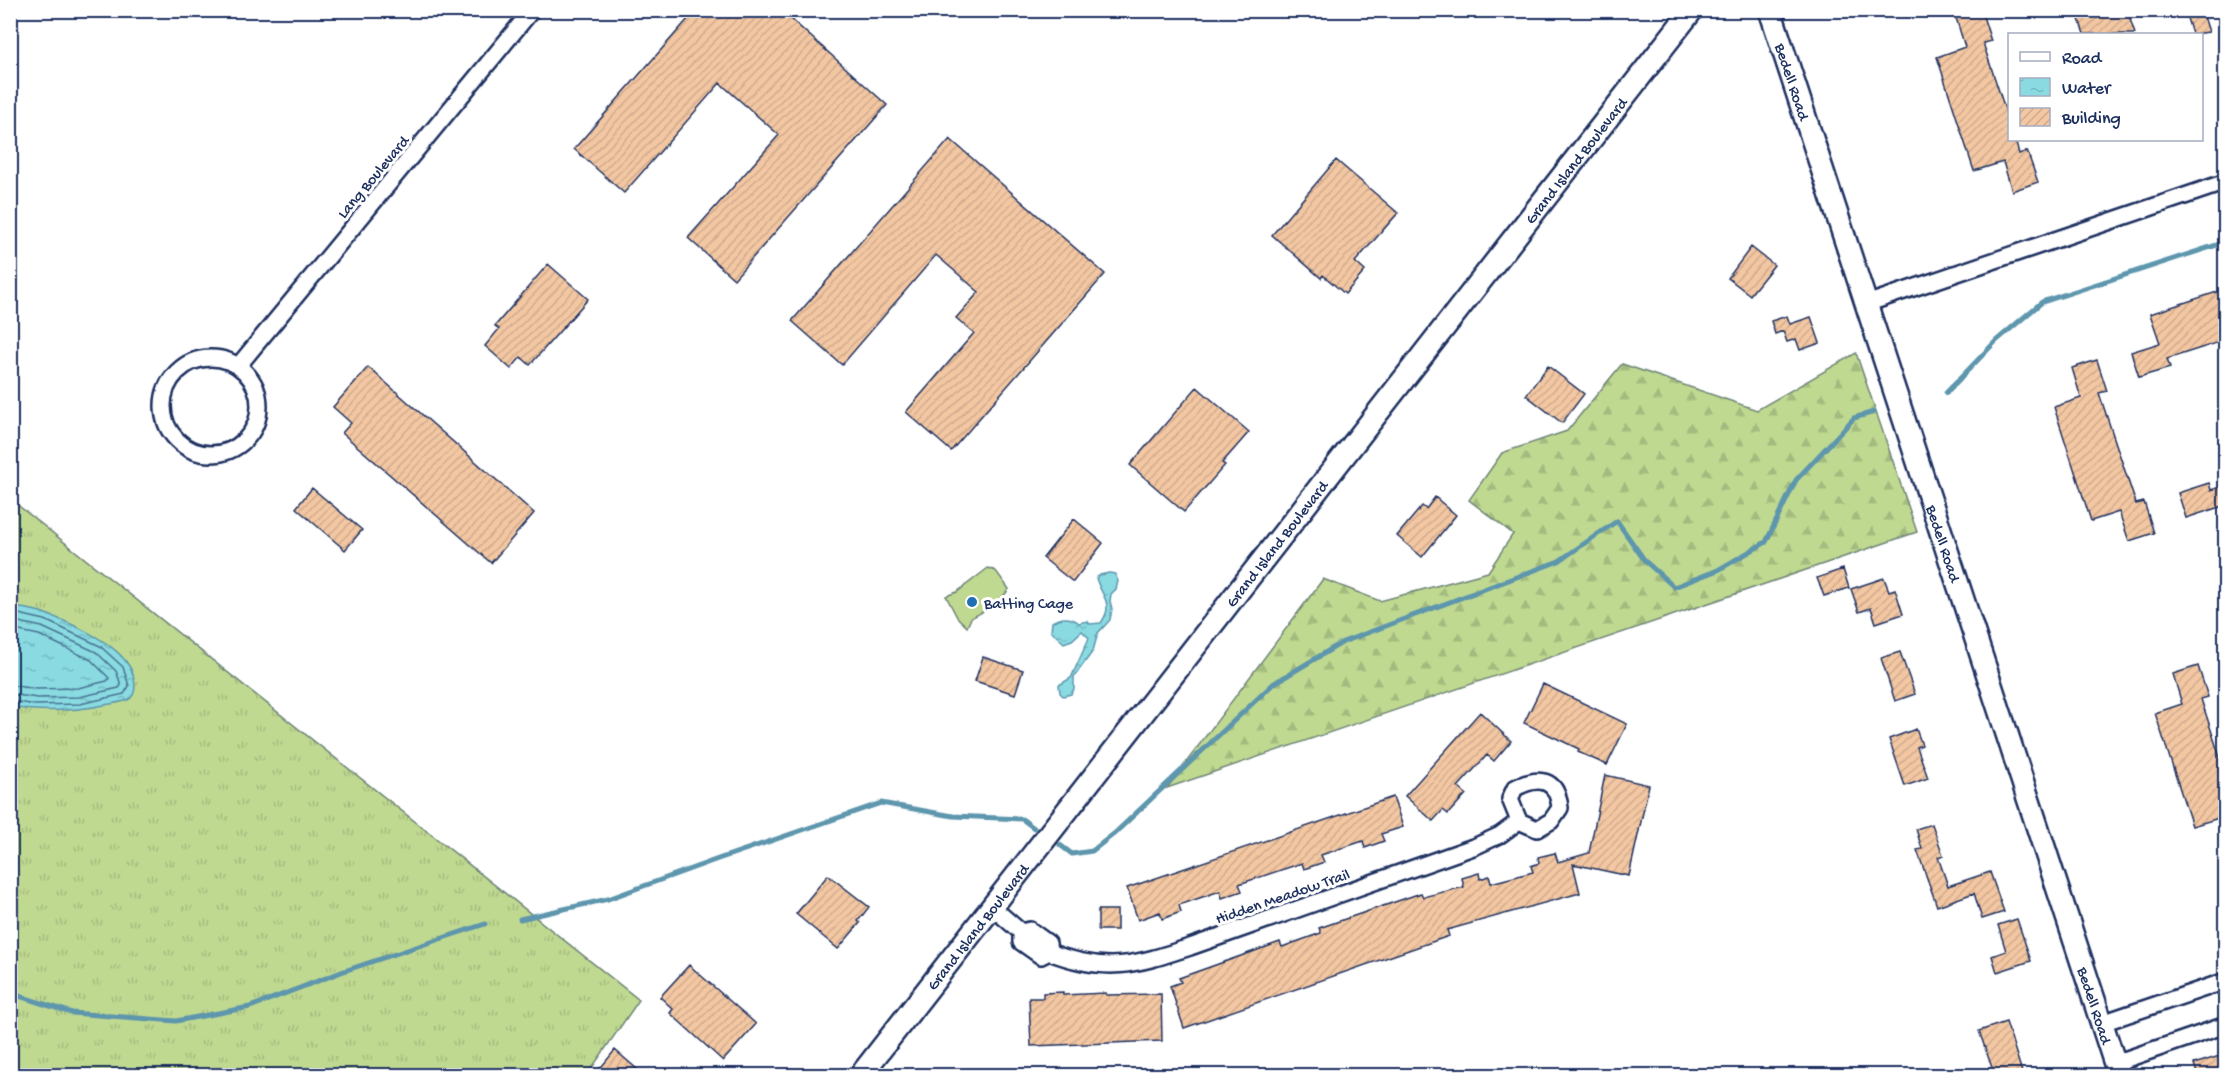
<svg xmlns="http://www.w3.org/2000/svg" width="2236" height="1086" viewBox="0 0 2236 1086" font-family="'Gochi Hand',sans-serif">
  <defs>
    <pattern id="grass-tufts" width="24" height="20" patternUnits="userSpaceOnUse" patternTransform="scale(1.5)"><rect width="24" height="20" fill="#c0d990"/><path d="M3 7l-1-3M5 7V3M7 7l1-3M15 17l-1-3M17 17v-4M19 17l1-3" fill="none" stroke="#a4bb7f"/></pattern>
    <pattern id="forest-firs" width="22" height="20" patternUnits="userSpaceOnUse" patternTransform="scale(1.5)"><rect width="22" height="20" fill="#c0d990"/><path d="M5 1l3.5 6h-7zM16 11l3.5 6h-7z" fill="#a4bb7f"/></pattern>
    <pattern id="water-ripples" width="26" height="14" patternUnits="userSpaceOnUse" patternTransform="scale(1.5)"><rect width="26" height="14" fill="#89dae1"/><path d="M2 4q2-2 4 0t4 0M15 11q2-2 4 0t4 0" fill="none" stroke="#76bbc3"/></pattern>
    <pattern id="building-hatch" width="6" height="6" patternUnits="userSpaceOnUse" patternTransform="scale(1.5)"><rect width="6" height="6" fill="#f3c7a2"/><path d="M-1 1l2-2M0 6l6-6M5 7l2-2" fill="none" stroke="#d0ab8e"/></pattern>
  </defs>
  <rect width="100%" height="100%" fill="#fff"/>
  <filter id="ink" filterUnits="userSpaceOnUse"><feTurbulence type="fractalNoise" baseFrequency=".0167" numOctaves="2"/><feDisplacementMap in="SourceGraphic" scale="12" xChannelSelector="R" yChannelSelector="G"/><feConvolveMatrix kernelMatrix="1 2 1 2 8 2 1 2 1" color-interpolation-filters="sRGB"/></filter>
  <g filter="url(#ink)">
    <path fill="url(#grass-tufts)" stroke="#6e8477" stroke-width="1.5" d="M10 499 639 1000 587 1075H11Z"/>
    <path fill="url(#forest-firs)" stroke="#6e8477" stroke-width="1.5" d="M1856 353 1917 532 1167 788 1323 579 1380 601 1488 572 1513 534 1469 500 1502 453 1567 431 1622 364 1757 410Z"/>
    <path fill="#c0d990" stroke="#6e8477" stroke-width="1.5" d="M988 568 996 571 1009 589C1001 601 984 612 971 618L967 627 957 617 946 596 957 592Z"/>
    <path fill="url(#water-ripples)" stroke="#5d96ad" stroke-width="1.5" d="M1109 573 1115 574 1118 581 1116 589 1111 594 1110 601 1112 609 1110 620 1098 633 1093 651 1074 677V689L1071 694 1063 696 1060 693 1059 685 1071 678 1089 638 1082 631 1072 640 1064 643 1051 631 1052 622C1061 617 1070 616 1079 623L1087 621 1090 624 1101 623C1115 603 1101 596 1096 578L1100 575Z
      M11 606C22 609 34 609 46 614 71 623 112 641 127 663 134 672 140 693 128 700 123 702 115 703 110 704 77 711 44 713 11 707Z"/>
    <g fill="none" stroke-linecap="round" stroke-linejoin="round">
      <path stroke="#477392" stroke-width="1.5" d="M10 612 45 620 100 646 123 667 129 686 124 694 80 704 36 705 10 701
        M10 620 42 627 96 652 116 671 121 685 119 688 79 697 37 698 10 694
        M10 629 39 635 91 660 109 678 107 681 78 688 37 689 10 685"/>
      <path stroke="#5d96ad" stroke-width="5" d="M1946 393 1996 341 2042 302 2226 242
        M1060 845 1072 854 1092 851 1115 833 1273 684 1343 642 1559 561 1617 521 1645 561 1674 587 1718 570 1766 542 1796 480 1854 418 1874 412
        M520 919 608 899 718 859 881 803 953 816 1022 819 1034 828
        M10 993 72 1013 176 1021 250 1007 344 971 485 924"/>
    </g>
    <path fill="url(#building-hatch)" stroke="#1b2f5e" stroke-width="1.5" d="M696 10H781L887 105 734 279 688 238 779 135 720 83 624 193 574 149Z
      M1977 10H1981L1991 41 1983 43 2010 124V140H2015L2019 154 2027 151 2038 182 2012 191 2003 162 1974 171 1937 57 1965 47 1956 18Z
      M2076 10H2127L2135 34H2084Z
      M2202 10 2209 32 2192 34 2186 15Z
      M950 139 1105 274 951 451 906 412 974 333 956 318 979 292 936 255 842 365 792 321Z
      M1336 160 1398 213 1355 262 1365 271 1345 294 1323 275 1321 278 1272 235Z
      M1751 247 1774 265 1750 295 1728 278Z
      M548 264 588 299 530 365 521 357 511 369 485 346 499 329 495 326Z
      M2226 289V340L2167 359 2170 368 2139 377 2131 352 2160 343 2150 314Z
      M1787 316 1790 324 1811 317 1820 343 1800 350 1796 339 1787 342 1783 331 1775 334 1771 321Z
      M2097 360 2107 391 2099 393 2136 504 2144 502 2154 533 2129 541 2119 512 2091 521 2054 407 2081 398 2072 368Z
      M1548 366 1584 394 1562 423 1526 395Z
      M368 367 534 513 491 563 342 433 351 423 333 407Z
      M1197 387 1249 432 1222 463 1225 465 1184 512 1130 465Z
      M2209 483 2211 490 2226 485V505L2186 518 2178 493Z
      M312 488 362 530 345 550 296 508Z
      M1435 497 1456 515 1422 557 1397 536 1422 506 1426 509Z
      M1074 519 1103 543 1073 582 1043 558Z
      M1843 569 1849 588 1824 596 1817 578Z
      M1884 578 1889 591 1895 589 1903 614 1876 623 1871 608 1859 612 1851 589Z
      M1900 652 1915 694 1895 701 1881 658Z
      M983 657 1023 670 1015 694 975 681Z
      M2198 666 2208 697 2201 699 2226 776V816L2192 826 2155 713 2182 704 2173 674Z
      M1543 684 1627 724 1607 765 1578 752 1579 749 1524 723Z
      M1480 712 1511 741 1494 761 1487 755 1458 787 1466 794 1448 814 1443 810 1433 821 1405 796Z
      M1916 729 1922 745 1917 747 1928 778 1905 786 1889 739Z
      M1605 775 1649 785 1629 876 1573 864 1580 893 1447 930 1449 936 1184 1028 1170 986 1181 982 1179 978 1280 942 1282 947 1321 933 1319 928 1421 893 1423 897 1464 887 1462 878 1479 873 1480 879 1489 876 1491 883 1533 872 1531 866 1539 863 1538 857 1555 853 1558 862 1589 853Z
      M1393 797 1403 827 1381 834 1384 841 1365 848 1363 841 1321 855 1324 862 1304 869 1302 863 1239 884 1242 891 1222 898 1220 891 1179 905 1181 912 1162 919 1160 912 1138 920 1127 888Z
      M1932 824 1943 855 1938 857 1948 886 1990 872 2004 912 1982 919 1974 893 1937 906 1917 850 1922 849 1916 829Z
      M828 875 869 907 858 921 860 923 838 949 796 914Z
      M1098 910H1117V930H1098Z
      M2017 919 2031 961 1997 972 1992 956 2006 951 1998 925Z
      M689 965 756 1024 723 1061 670 1013 673 1009 660 997Z
      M1063 992V995L1106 993V995L1161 994 1162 1041 1031 1046 1029 998H1043V993Z
      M2006 1022 2022 1072 2012 1076H1995L1979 1031Z
      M615 1050 645 1076H594Z
      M2226 1054V1076H2198L2194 1064Z"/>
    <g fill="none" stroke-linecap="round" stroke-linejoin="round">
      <defs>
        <path id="street" d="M1866 304 2226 182
          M163 406a48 48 0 1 1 96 0a48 48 0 1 1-96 0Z
          M239 365 532 10
          M992 907 1021 932V942L1041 956 1049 952 1048 943 1030 930 1021 932
          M1049 952C1106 974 1135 965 1190 947L1476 846 1500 835 1519 821 1510 799 1515 788C1539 776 1557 778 1560 808L1551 821 1537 829 1519 821
          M2102 1023 2226 981
          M2115 1063 2226 1025"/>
        <g id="secondary">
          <path id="s1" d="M1770 10 2119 1076"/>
          <path id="s2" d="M860 1076 1692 10"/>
        </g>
      </defs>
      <use href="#street" stroke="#1b2f5e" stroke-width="20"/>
      <use href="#secondary" stroke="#1b2f5e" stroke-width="26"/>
      <use href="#street" stroke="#fff" stroke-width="15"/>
      <use href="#secondary" stroke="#fff" stroke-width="21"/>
    </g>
  </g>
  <circle fill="#1f6fb2" stroke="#fff" stroke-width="2" cx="972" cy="602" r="6"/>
  <g text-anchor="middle" stroke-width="6" stroke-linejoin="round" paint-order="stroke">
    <g font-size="16" fill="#1b2f5e" stroke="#fff">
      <text dy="6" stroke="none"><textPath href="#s1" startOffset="75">Bedell Road</textPath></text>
      <text dy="6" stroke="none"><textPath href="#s2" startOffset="1162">Grand Island Boulevard</textPath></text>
      <text transform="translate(372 176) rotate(-50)" y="6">Lang Boulevard</text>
      <text dy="6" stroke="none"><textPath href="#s2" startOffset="676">Grand Island Boulevard</textPath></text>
      <text dy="6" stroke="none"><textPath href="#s1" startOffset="561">Bedell Road</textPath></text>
      <text transform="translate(1282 895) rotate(-19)" y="6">Hidden Meadow Trail</text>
      <text dy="6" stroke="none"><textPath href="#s2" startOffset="190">Grand Island Boulevard</textPath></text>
      <text dy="6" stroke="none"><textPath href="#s1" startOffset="1047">Bedell Road</textPath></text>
    </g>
    <g font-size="16" fill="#1b2f5e" stroke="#fff" text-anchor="start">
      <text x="984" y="608">Batting Cage</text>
    </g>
  </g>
  <rect width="2236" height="1086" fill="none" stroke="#fff" stroke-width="36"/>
  <rect x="18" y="18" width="2200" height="1050" fill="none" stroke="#1b2f5e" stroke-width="2" filter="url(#ink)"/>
  <rect x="2008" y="33" width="195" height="108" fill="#ffffff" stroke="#a4acbf" stroke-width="1.5"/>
  <rect x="2020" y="52" width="30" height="9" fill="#ffffff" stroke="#a4acbf" stroke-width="1.5"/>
  <text x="2062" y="63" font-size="18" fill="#1b2f5e">Road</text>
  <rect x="2020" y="78" width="30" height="18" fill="url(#water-ripples)" stroke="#a4acbf" stroke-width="1.5"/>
  <text x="2062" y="93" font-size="18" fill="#1b2f5e">Water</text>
  <rect x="2020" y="108" width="30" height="18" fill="url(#building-hatch)" stroke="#a4acbf" stroke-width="1.5"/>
  <text x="2062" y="123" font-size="18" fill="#1b2f5e">Building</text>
</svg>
